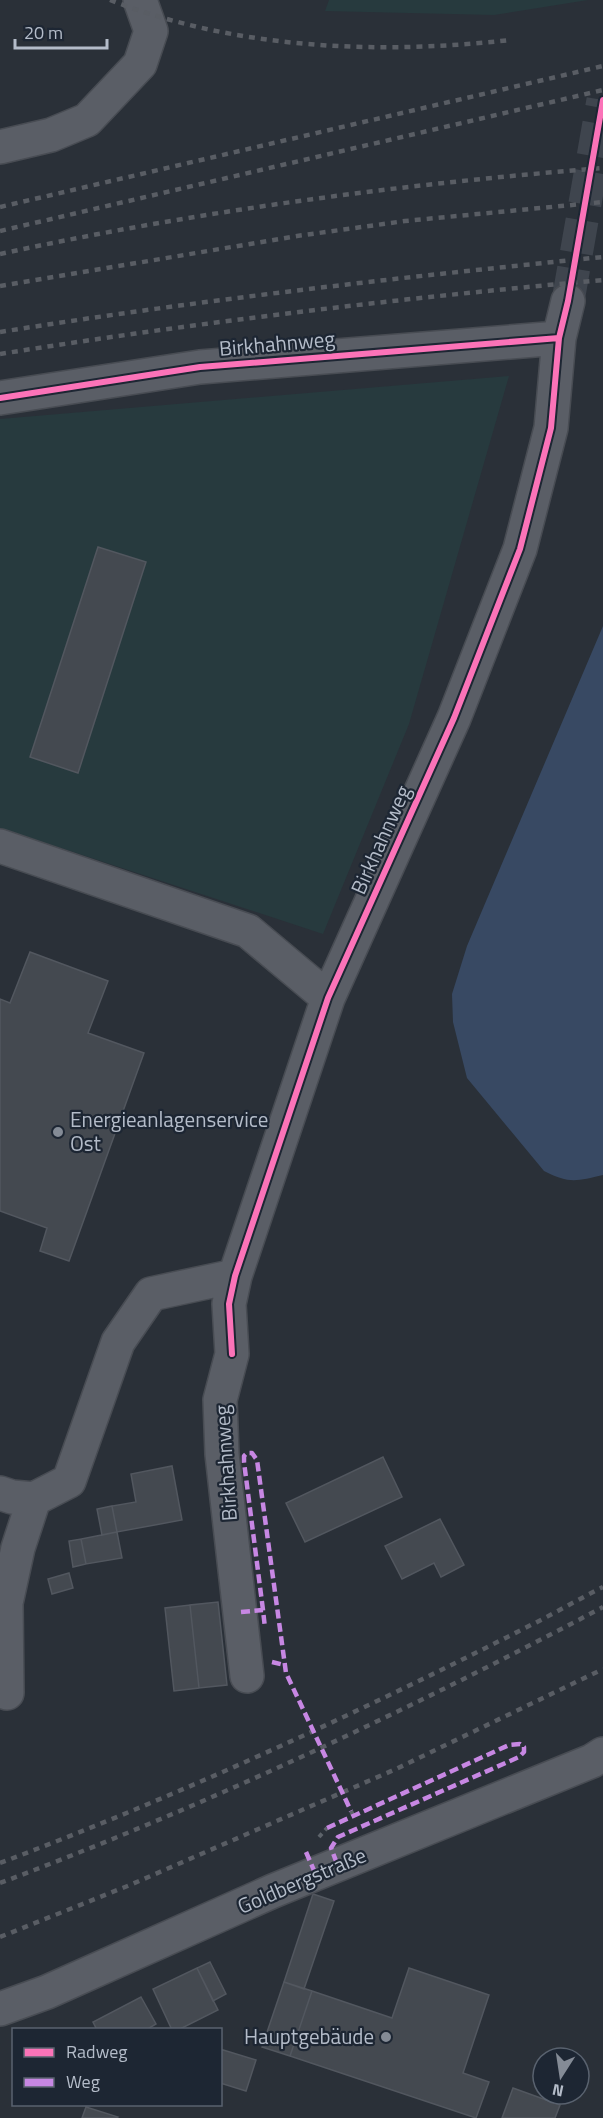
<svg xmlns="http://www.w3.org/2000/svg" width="603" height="2118" viewBox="0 0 603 2118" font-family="'Titillium Web',sans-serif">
  <rect width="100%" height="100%" fill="#2a3038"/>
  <path fill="#273a3e" d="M329 0H588L494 15 325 11Z
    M509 376 409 724 323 934 0 828V419Z"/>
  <path fill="#384963" d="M603 626V1175C577 1181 569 1184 544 1171L467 1078 453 1022 452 994 467 946Z"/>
  <path fill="#444950" stroke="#52575f" stroke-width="1.5" d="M98 547 146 562 78 773 30 757Z
    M30 952 108 981 88 1033 144 1053 69 1261 40 1251 47 1228 0 1211V999L10 1003Z
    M383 1457 402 1497 305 1542 286 1503Z
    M172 1466 182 1520 117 1532 112 1506 136 1502 131 1474Z
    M112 1506 117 1532 102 1535 97 1509Z
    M440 1519 464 1565 441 1577 434 1563 402 1579 385 1546Z
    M117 1532 122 1558 86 1564 81 1539Z
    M81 1539 86 1564 73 1567 69 1541Z
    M69 1573 73 1588 52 1594 48 1579Z
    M218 1602 227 1685 199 1688 190 1605Z
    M190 1605 199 1688 174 1691 165 1608Z
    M313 1894 334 1901 304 1989 284 1982Z
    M210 1962 226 1994 213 2001 197 1968Z
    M197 1968 218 2010 178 2030H172L153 1989Z
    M409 1968 489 1995 463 2073 489 2082 476 2118 290 2056 312 1991 392 2018Z
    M284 1982 312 1991 290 2056 262 2047Z
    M141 1997 156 2024 146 2030H97L93 2022Z
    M220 2049 256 2060 246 2091 220 2083Z
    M513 2088 560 2105 555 2118H502Z
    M86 2107 118 2117 117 2118H82Z"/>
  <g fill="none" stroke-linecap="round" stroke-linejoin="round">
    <path stroke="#3f454e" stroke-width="33" stroke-dasharray="33 16" stroke-linecap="butt" d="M568 301 603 100"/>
    <defs>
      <path id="minor" d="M0 147 51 135 87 120 140 64 151 31 140 0
        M0 398 200 367 559 338
        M0 846 248 931 328 998
        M0 1493 12 1497 34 1499
        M247 1676 222 1454 220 1400 232 1354 229 1304 235 1276 328 998 454 718 520 549 551 428 559 338 568 301
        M7 1693 6 1603 18 1548 34 1499 69 1481 118 1342 151 1294 235 1276
        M0 2009 47 1992 273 1891 592 1761 603 1754"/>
    </defs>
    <use href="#minor" stroke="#484c53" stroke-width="36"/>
    <path stroke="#5d636a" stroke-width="4" stroke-dasharray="4.5 4.5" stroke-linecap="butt" d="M351 1811 353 1815
      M319 1837 327 1828"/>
    <use href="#minor" stroke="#5a5e66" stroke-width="33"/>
    <path stroke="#595d64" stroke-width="4.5" stroke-dasharray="6 6" stroke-linecap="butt" d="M110 0C236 49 377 55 510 40
      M0 207 603 66
      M0 231 603 90
      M0 254C198 211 401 184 603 168
      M0 286 297 236 405 221 603 202
      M0 332C200 300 401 277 603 257
      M0 354C200 322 401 298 603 280
      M0 1863C181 1795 358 1713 531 1625 555 1613 579 1599 603 1587
      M0 1883C206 1806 409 1710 603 1607
      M0 1937 130 1885 396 1769 603 1669"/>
    <path stroke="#c787e3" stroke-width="4.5" stroke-dasharray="9 4.5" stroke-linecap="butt" d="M263 1610 244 1462V1456L247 1453H252L257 1460 286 1673 351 1811
      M241 1612 263 1610 265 1628
      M272 1662 284 1665
      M327 1828 509 1745 520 1744 524 1747V1752L519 1757 338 1837 331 1848 338 1866
      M306 1852 316 1875"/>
    <defs>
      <path id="cycleway" d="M0 398 200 367 559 338
        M232 1354 229 1304 235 1276 328 998 454 718 520 549 551 428 559 338 568 301 603 100"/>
    </defs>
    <use href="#cycleway" stroke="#1d2633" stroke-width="10"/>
    <use href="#cycleway" stroke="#fb73b8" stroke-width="6"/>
  </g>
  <g fill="#848b96" stroke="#1d2633" stroke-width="2">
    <circle cx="58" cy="1132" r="6"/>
    <circle cx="386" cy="2037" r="6"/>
  </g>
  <g text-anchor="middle" stroke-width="4.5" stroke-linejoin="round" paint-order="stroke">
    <g font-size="21" fill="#b4bcc9" stroke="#1d2633">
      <text transform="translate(277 344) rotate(-5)" y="7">Birkhahnweg</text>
      <text transform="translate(381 840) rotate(-66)" y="7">Birkhahnweg</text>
      <text transform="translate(226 1463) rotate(-94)" y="7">Birkhahnweg</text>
      <text transform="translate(302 1881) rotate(-23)" y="7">Goldbergstraße</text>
    </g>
    <g font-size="21" fill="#b4bcc9" stroke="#1d2633" text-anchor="start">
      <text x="70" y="1127">Energieanlagenservice<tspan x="70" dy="24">Ost</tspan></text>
      <text x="374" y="2044" text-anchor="end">Hauptgebäude</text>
    </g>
  </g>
  <rect x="12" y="2028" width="210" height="78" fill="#1d2633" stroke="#59626f" stroke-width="1.5"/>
  <rect x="24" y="2048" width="30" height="9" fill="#fb73b8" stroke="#59626f" stroke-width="1.5"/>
  <text x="66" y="2058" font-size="18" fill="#b4bcc9">Radweg</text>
  <rect x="24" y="2078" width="30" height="9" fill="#c787e3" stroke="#59626f" stroke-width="1.5"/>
  <text x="66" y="2088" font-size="18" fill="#b4bcc9">Weg</text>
  <g transform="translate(561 2076) rotate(192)"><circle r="28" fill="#1d2633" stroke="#59626f" stroke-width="1.5"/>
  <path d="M0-4.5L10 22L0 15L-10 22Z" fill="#848b96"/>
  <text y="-9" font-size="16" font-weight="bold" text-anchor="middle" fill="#b4bcc9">N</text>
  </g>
  <path d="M15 39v9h92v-9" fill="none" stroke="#b4bcc9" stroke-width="3"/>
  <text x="24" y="39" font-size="18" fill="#b4bcc9" stroke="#1d2633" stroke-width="4.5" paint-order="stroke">20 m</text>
</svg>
